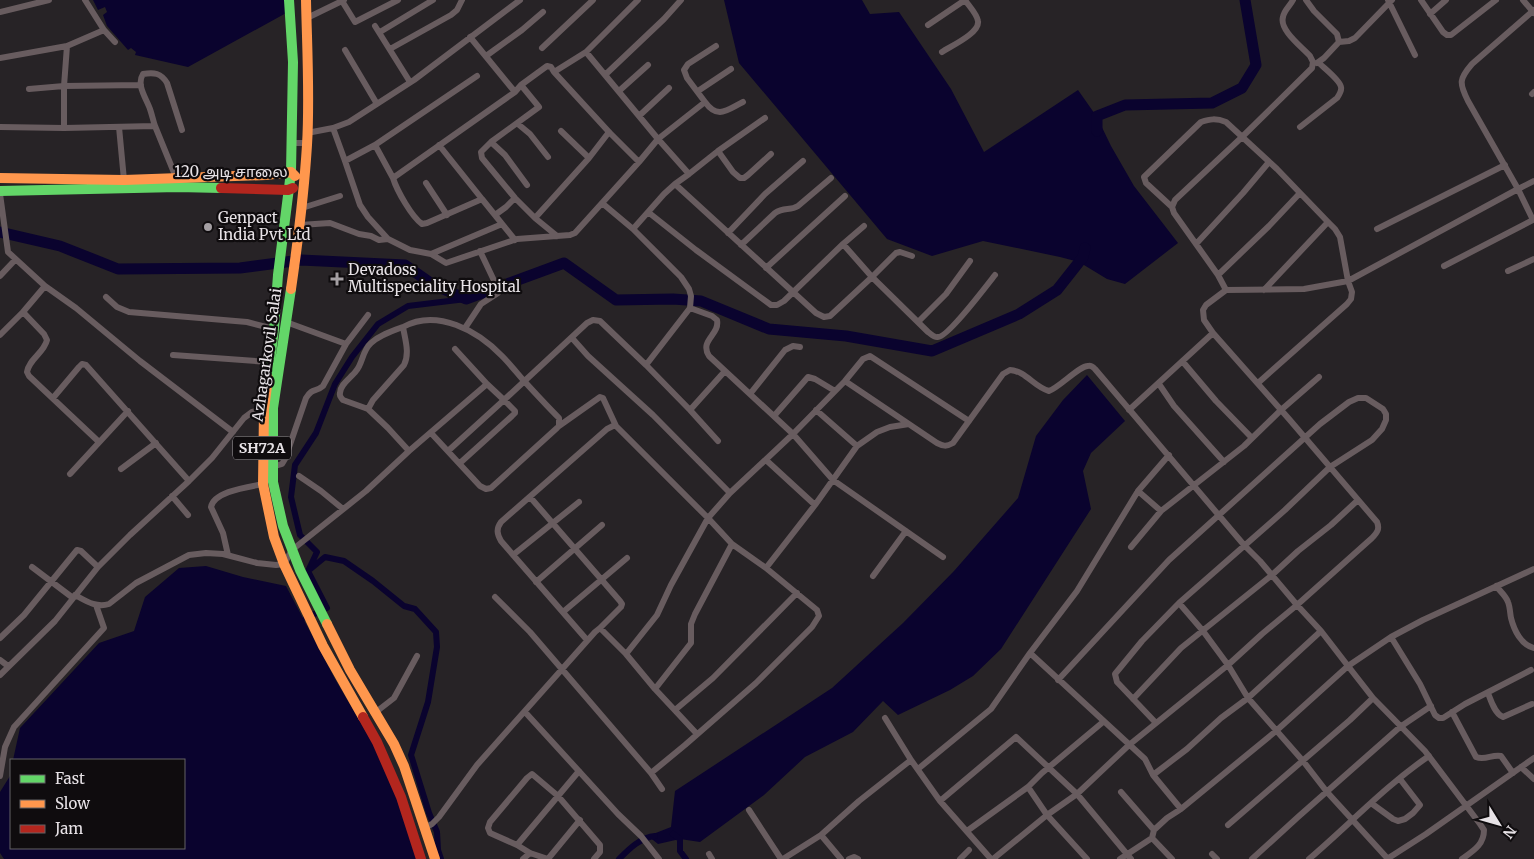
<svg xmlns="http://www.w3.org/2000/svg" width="1534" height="859" viewBox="0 0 1534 859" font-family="Merriweather,'Noto Sans Tamil',serif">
  <rect width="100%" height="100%" fill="#272326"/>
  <path fill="#0a032e" d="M93 0H287L288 12 188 67 135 55 136 52 131 48 128 50 107 26 103 15 107 12 105 7 98 10Z
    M724 0H862L870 14 899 12 951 89 984 152 1078 90 1097 117 1111 146 1134 186 1178 243 1125 284 1107 279 1079 262 1060 257 983 241 932 256 887 239 739 63Z
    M1087 375 1125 421 1091 453 1083 471 1091 509 1001 649 973 676 950 690 898 715 883 701 853 732 805 757 764 795 700 842 680 839 658 844 648 836 671 827 675 791 832 688 903 623 954 571 1018 498 1036 436 1063 400Z
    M206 566 243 577 286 586 335 679 376 749 396 795 417 859H4L0 853V792L10 776 11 768V848H184V760H13L20 728 99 643 134 631 145 597 179 568Z"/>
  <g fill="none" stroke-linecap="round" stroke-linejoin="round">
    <path stroke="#0a032e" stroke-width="6" d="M309 569 317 552 300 535 291 497 295 465 316 433 335 384 352 357 378 324 408 306 466 299
      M306 618 327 608 308 571 325 557 344 561 373 581 404 606 415 609 436 632 437 647 428 702 411 755 429 813 437 832 438 850 441 859
      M673 834 680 839V851L686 859
      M619 859C629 849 641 837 655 836"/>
    <path stroke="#0a032e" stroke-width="11" d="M1097 131V116L1125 105 1212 103 1242 88 1256 65 1245 0
      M0 232 60 246 118 269 240 268 301 260 405 265 432 284 466 299 564 263 616 300 673 299 701 301 769 329 846 336 932 351 1019 314 1057 290 1083 257 1085 248"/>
    <path stroke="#685c5f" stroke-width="6" d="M638 0 586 52 554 72 609 132 639 162
      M1306 0 1314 11 1337 34 1339 42 1324 58 1317 63
      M1388 0 1415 55
      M1421 0 1443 32 1447 35H1451L1496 0
      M1523 0 1534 13
      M342 1 355 22 398 0
      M0 12 49 0
      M1430 14 1446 0
      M307 18 344 0
      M928 25 965 0
      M375 26 410 82
      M104 30 115 42
      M380 32 433 0
      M470 37 515 92
      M1339 42 1349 41 1355 38 1392 0
      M542 48 593 0
      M390 49 451 15 457 10 462 0
      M345 50 377 104
      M942 52C951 46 980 33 978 21 977 14 969 6 965 0
      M486 56 522 30 543 12
      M0 58 67 46 104 30 85 0
      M605 75 664 19 681 0
      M29 89 64 86 141 85
      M619 91 648 65
      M698 91 731 69
      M1532 94 1534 92
      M705 102 687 78 684 70 688 64 716 46
      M743 102C727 110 718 120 705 102L658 139 689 174 675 184 816 313 824 317 830 316 872 277 928 332C931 334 934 338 938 337 948 337 987 285 995 275
      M639 116 669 88
      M518 124 530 134 548 157
      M155 126 177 180
      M0 127 64 128V86L67 46
      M119 127 124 180
      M1300 127 1337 98C1339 95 1342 91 1341 87 1340 80 1324 68 1319 63
      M64 128 155 126C153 120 152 115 150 109 146 98 136 85 143 74 154 72 161 73 167 83L182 130
      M333 128 345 161 375 145 393 178 515 92 521 85
      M561 131 589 158
      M307 133 333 128 349 122 414 80 520 0
      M491 142 505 155 527 185
      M292 143H307
      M375 145 477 76
      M439 145 482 199
      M718 151 733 172 740 178H744L748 175 771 154
      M345 161 360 205 368 217 388 239
      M689 174 718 151 765 118
      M393 178C397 191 412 217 422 224L427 223 482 199 515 240
      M426 183 447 215
      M0 194 8 252 45 286 23 312 44 334 47 340C44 353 29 359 27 372L29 376 99 442
      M602 203 633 229 664 194 675 184
      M1172 207 1146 183 1144 177 1201 122C1210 119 1216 118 1226 122L1277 169 1328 222 1335 229 1340 237 1348 281 1352 292 1351 299 1347 304 1258 383
      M302 208 340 196
      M648 212 696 250 771 305H777L784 301 843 244 872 277 896 253 900 252 912 256
      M495 215 506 207 515 198
      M535 218 515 198 482 158 481 152 491 142 539 107 521 85 547 66 551 67 554 72
      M300 225 330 223 359 234 371 236 379 240 388 239 410 250 431 254 446 263 517 239 570 235 575 233 639 162 658 139 586 52
      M633 229 681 277 689 289 691 296 690 308 712 316 717 320C720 335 699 340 709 356L793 434 845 381 863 359 870 356 969 421
      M1377 229 1505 165
      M728 233 765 194 803 161
      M557 236 535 218 589 158 609 132
      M843 244 864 226
      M1196 244 1243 193 1269 162
      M741 245 775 213C784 207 790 211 798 206L831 178
      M431 254 502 224
      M1444 266 1533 220 1518 189 1534 181
      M766 268 845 196
      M1508 271 1534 259
      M1218 275 1269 226 1300 193
      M0 276 15 260
      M45 286 76 308 140 361 233 432
      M1226 290 1304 289 1348 281 1518 189 1468 101C1459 83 1459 79 1472 64L1534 10
      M1264 290 1328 222
      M106 297 117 307 129 312 247 322 274 329
      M286 322 346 344
      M918 322 946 294 970 261
      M465 328 481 304 498 293V289L480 251
      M0 335 23 312
      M572 338 588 356 653 415 730 493
      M455 349 487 384
      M173 355 269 362
      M1183 362 1216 401 1252 438
      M646 365 690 410 725 371
      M845 381 937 443C943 446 946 447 953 443L1003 374 1010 370C1026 371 1034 387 1049 391 1060 387 1079 366 1088 366 1091 365 1093 367 1095 369L1244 545 1260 561 1297 605 1262 634 1228 665 1129 745 1077 794 1047 815 993 859
      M1159 384 1174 406 1224 462
      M750 394 785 350 793 346 800 347
      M53 398 79 367 82 364 86 365 189 481 212 458 244 418 252 412 266 409
      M368 409 343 400C341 397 339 397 340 393 340 384 351 378 356 371 363 363 362 351 371 343 380 335 392 331 403 327
      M690 410 718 441
      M816 410 857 446
      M1129 410 1213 333
      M774 416 808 377 815 379 835 391
      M559 426 600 397 603 398 616 426
      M409 451 388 428 368 409 373 400 404 365C410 353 405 339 403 327 437 308 478 331 502 356 510 364 517 373 525 382 536 394 547 406 559 418V426L557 428 491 488 486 489 480 486 431 433
      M448 451 504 400 515 411V413L512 416 460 463
      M766 460 815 505
      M272 467 282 464 285 459 306 398C313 387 315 393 323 386L346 344 368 315
      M121 469 156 443
      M70 474 128 411
      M299 476 321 491 343 509
      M1138 491 1161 511
      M172 496 188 515
      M530 497 620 601 622 604 621 607 600 628
      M1131 547 1161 511 1244 446 1281 410 1319 377
      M228 555 223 533 211 507C214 491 249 487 263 484
      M513 555 579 502
      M32 567 73 598
      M766 568 815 505 857 446 877 432 890 427 909 424
      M873 576 906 531
      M536 582 602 525
      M1496 586C1500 591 1506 596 1508 602 1510 607 1510 613 1511 618 1514 630 1521 645 1534 648
      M75 595C86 601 96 608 109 604L136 583 189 555 206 553 223 554 257 563 276 565 284 564 292 550 366 491 409 451 487 384 504 400 587 323 593 320 600 321 646 365 690 308
      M495 597 530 632 651 773 662 789
      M563 612 627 558
      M1391 637 1420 684 1435 715 1439 718H1443L1465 704 1531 670
      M0 638 24 615 77 550 81 551 98 567
      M587 640 501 541C497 534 496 529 501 522L607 429 613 426H616L708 518 732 544 766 568 817 610 819 616 812 627 756 683 685 745 651 773
      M1030 653 1145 759 1153 775 1181 809
      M626 654 655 689 697 734
      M0 660 8 666
      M0 675 55 621 98 567 130 535 189 481
      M1058 680 1169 560 1320 424 1349 402 1358 398H1366L1383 409 1386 414V420L1382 429 1372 440 1330 467 1285 510 1179 603
      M655 689 691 643V624L695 614 732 544
      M1488 693C1491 701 1495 714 1503 717L1532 704
      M1133 699 1181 648 1272 575 1298 551 1331 525 1358 500
      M675 710 713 678 797 593
      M376 712 394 698 417 656
      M525 712 618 814 641 836 659 859
      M1452 712 1476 757C1485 761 1492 754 1501 756L1513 773
      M885 718 911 760
      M1156 723 1117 682 1115 674 1142 641 1179 603 1203 631 1228 665 1248 698 1303 761 1327 792 1388 859
      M1521 767 1534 779
      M918 769 991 709 1030 653 1077 591 1138 491 1169 455
      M1153 775 1187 749 1221 718 1248 698 1321 631
      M0 776 5 747 14 727 104 628 96 605
      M1028 787 1047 815 1087 859
      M1121 792 1154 830
      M940 801 1016 737 1077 794 1131 859
      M1371 803 1393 819 1398 821 1405 819 1413 813 1420 805 1400 779
      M749 810 781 859
      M1228 825 1350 720 1373 698
      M424 828 432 824 439 817 477 765 595 632 600 628 626 654 657 615 671 585 708 518 730 493 793 434 833 480 943 557
      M967 831 1028 787 1042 773 1103 722
      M821 835 841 859
      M1152 838 1172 859
      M517 845 579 771
      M709 854 712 859
      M1212 854 1217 859
      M523 859 530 853
      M548 859 530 853 517 845 490 833 488 828 490 822 527 778 532 774 558 796 600 845V852L594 859
      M548 859 580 820
      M783 859 821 835 859 801 911 760 940 801 991 859
      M849 859 854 857 858 859
      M960 859 969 850
      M1120 859 1152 838 1154 830 1167 818 1181 809 1276 731 1348 666 1321 631 1297 605 1372 538C1377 533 1380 529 1377 522L1289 419 1213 333 1204 320 1203 310 1206 305 1226 290 1218 275 1174 213 1172 207 1175 200 1241 138 1312 68 1313 62 1310 56C1302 47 1279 30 1283 17 1284 10 1290 6 1293 0
      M1252 859 1298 817 1400 727 1431 706
      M1309 859C1349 825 1385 786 1429 756
      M1387 859 1426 834 1534 758
      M1462 859C1473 851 1484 845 1484 830L1480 824 1425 751 1373 698 1348 666 1391 637 1423 620 1534 569"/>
    <path stroke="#63d668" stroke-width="10" d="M0 191 178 187 221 188
      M291 289 273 408V482L283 526 300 570 327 624
      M268 378 274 329 278 275 291 172 293 62 289 0"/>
    <path stroke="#ff974d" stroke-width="10" d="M0 178 124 180 266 175 291 172 295 176
      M291 289C298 241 304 193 307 145 310 97 307 48 306 0
      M268 378 264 410 263 484 274 537 284 564 323 646 363 717
      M327 624 350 670 394 744 404 766 435 859"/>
    <path stroke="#b3261e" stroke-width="10" d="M221 188 288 190 293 188
      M363 717 377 742 401 797 421 859"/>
  </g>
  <g fill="#a49fa3" stroke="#0f0c0e" stroke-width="2">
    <circle cx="208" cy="227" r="5"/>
    <path d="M334.5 271.5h5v5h5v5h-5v5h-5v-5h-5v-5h5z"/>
  </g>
  <g text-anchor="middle" stroke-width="4.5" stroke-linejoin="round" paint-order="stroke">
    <rect fill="#0f0c0e" stroke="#a6a2a5" stroke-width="1" x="233" y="436.5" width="58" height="23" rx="4"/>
    <g font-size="14" font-weight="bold" fill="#e7e2e6">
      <text x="262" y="453">SH72A</text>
    </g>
    <g font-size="15" fill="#e7e2e6" stroke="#0f0c0e">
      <text x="231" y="177">120 அடி சாலை</text>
      <text transform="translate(267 355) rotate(-82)" y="5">Azhagarkovil Salai</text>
    </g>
    <g font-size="15" fill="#e7e2e6" stroke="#0f0c0e" text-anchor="start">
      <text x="218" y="223">Genpact<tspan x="218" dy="17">India Pvt Ltd</tspan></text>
      <text x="348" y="275">Devadoss<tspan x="348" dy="17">Multispeciality Hospital</tspan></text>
    </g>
  </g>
  <rect x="10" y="759" width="175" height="90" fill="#0f0c0e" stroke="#656264"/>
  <rect x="20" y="775" width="25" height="8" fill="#63d668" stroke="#656264"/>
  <text x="55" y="784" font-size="15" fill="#e7e2e6">Fast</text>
  <rect x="20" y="800" width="25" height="8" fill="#ff974d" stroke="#656264"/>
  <text x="55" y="809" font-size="15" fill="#e7e2e6">Slow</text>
  <rect x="20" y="825" width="25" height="8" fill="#b3261e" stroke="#656264"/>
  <text x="55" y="834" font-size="15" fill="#e7e2e6">Jam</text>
  <g transform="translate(1499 824) rotate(127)" stroke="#0f0c0e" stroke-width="4" paint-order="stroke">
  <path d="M0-4L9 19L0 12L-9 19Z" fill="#e7e2e6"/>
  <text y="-8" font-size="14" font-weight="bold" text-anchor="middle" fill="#e7e2e6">N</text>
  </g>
</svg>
